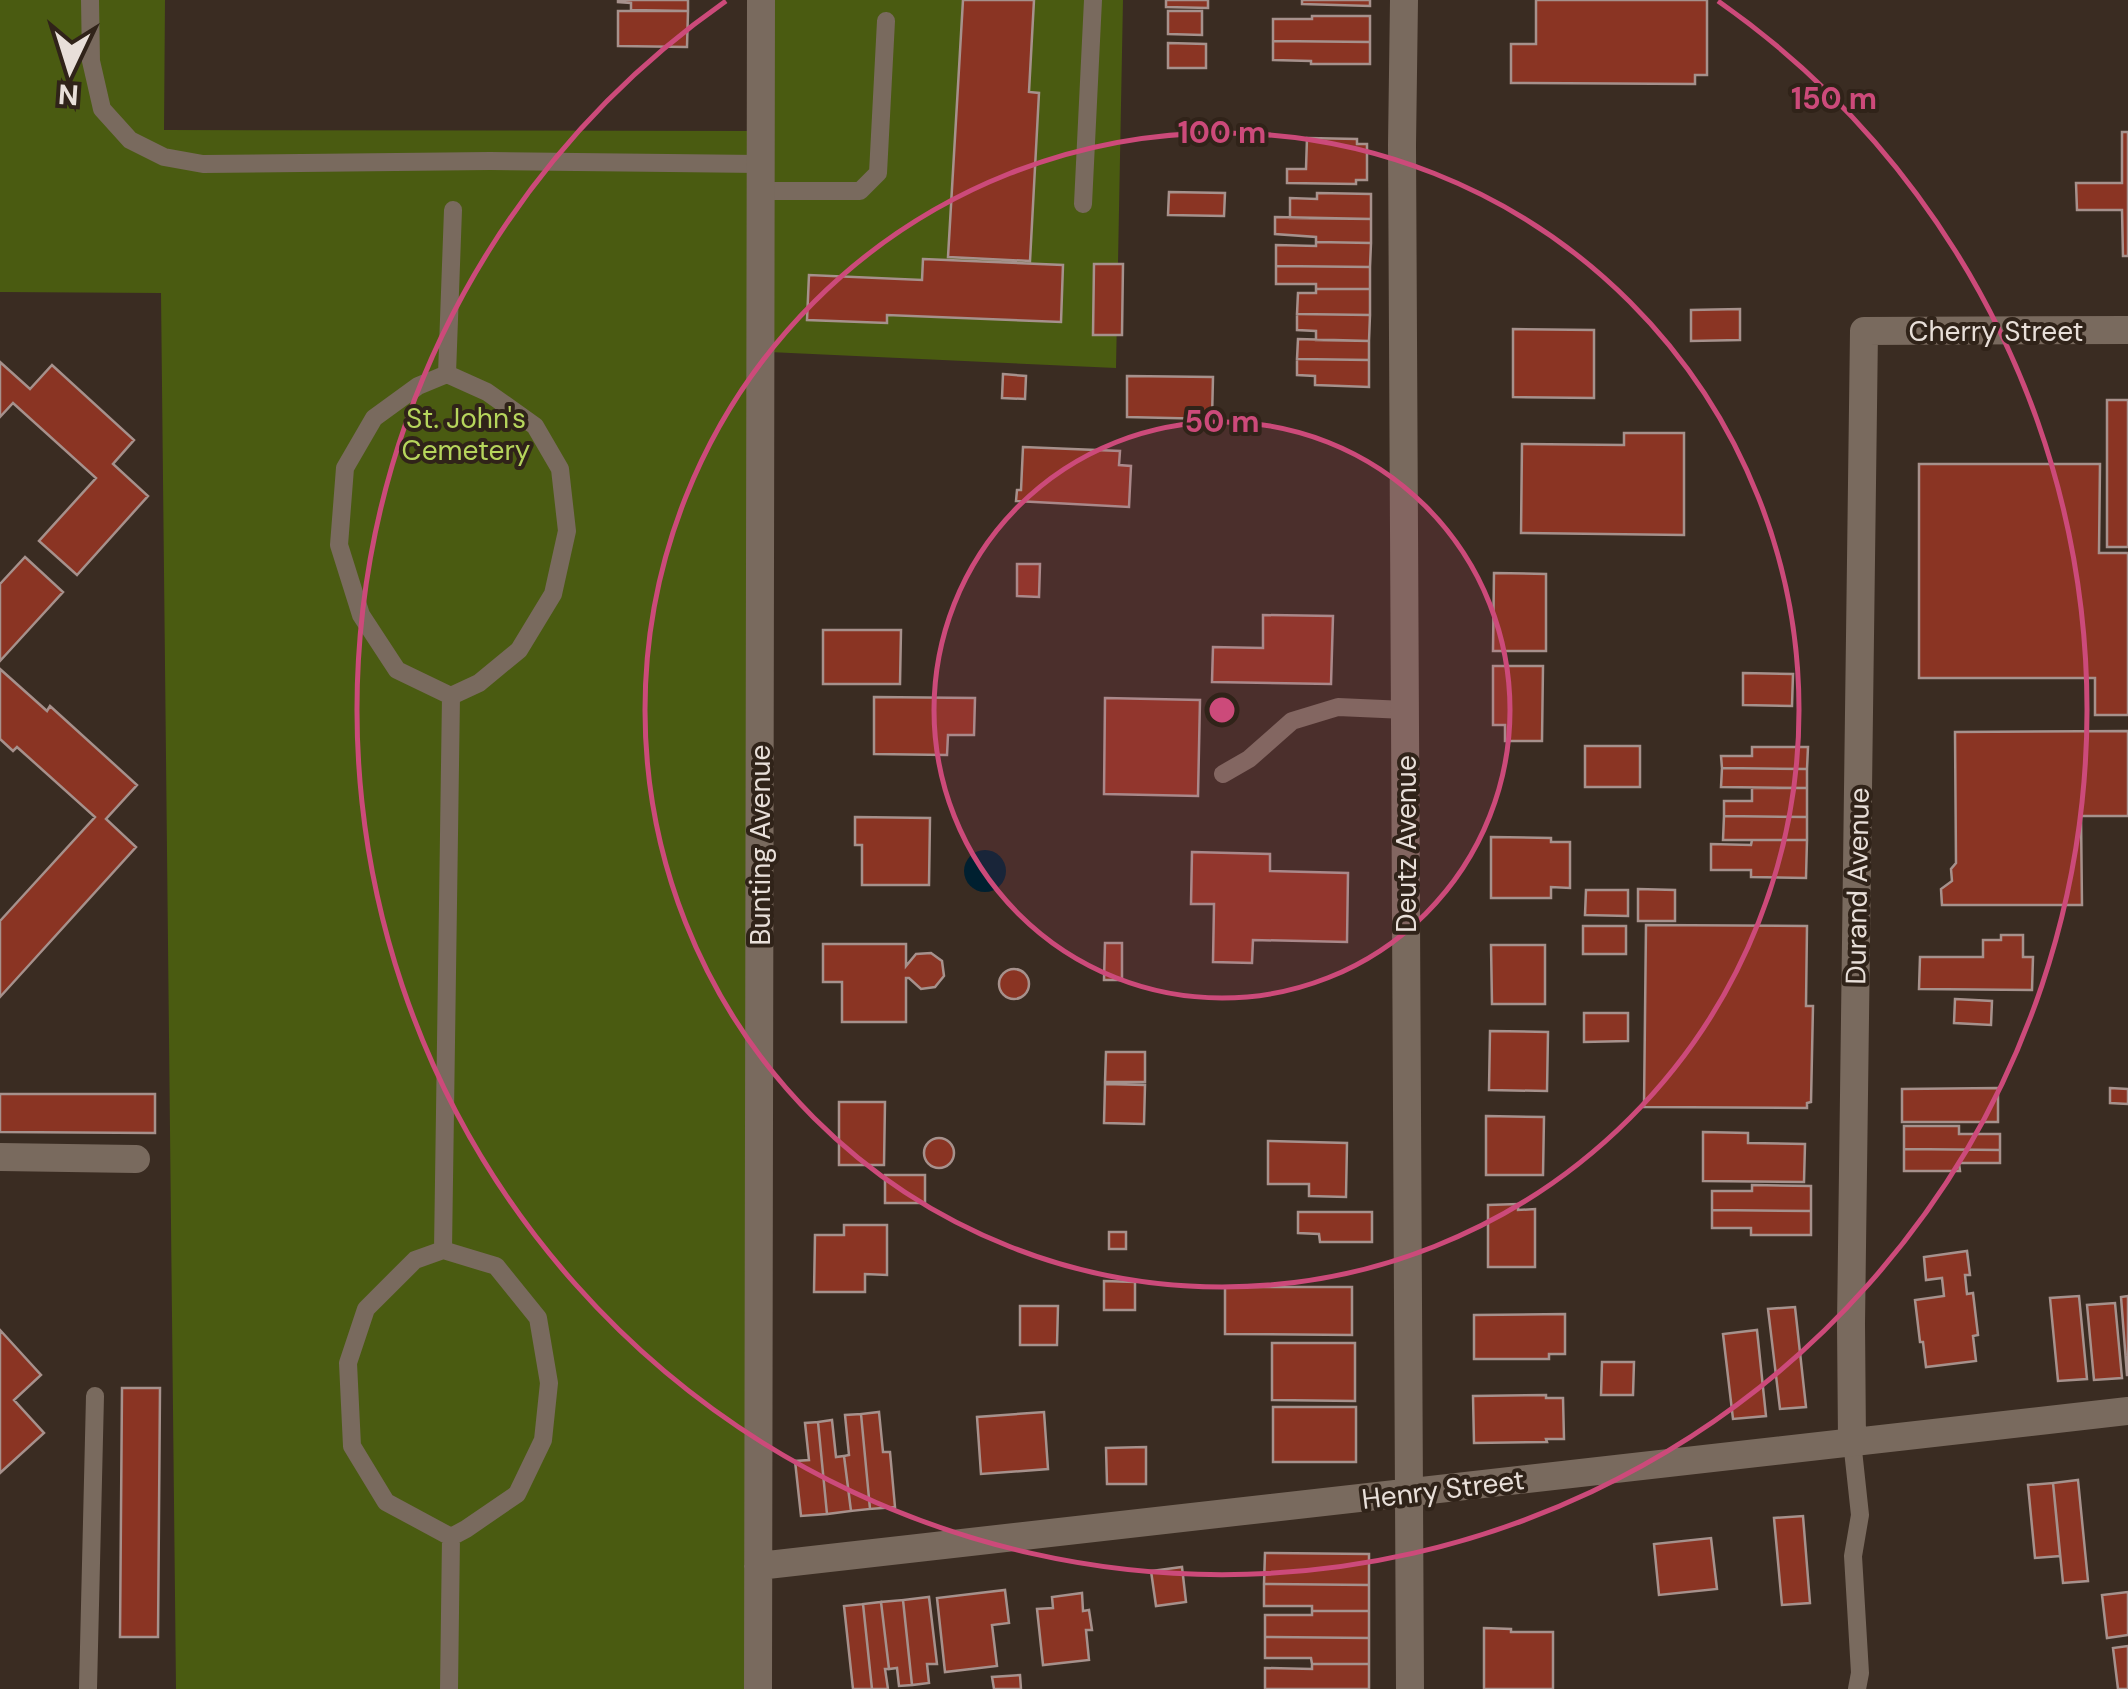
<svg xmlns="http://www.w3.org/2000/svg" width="2128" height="1689" viewBox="0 0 2128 1689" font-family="'DM Sans',sans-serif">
  <rect width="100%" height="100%" fill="#3a2c22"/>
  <path fill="#4a5b11" d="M0 0H165L164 130 767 131 769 0H1123L1116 368 769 352 766 1689H176L161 293 0 292Z"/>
  <path fill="#002030" d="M964 871a21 21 0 1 1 42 0a21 21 0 1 1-42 0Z"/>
  <path fill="#8a3423" stroke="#a6918c" stroke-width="2.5" d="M618 0H688V11L631 10V3L618 2Z
    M963 0H1034L1029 92 1039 93 1030 261 948 257Z
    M1166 0H1208V8L1166 7Z
    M1302 0H1370V6L1302 4Z
    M1536 0H1707V75H1695V84L1511 83V44H1536Z
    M618 11H688L687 47 618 46Z
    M1168 11H1202V35L1168 34Z
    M1312 16H1370V42L1273 41V19H1312Z
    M1273 41 1370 42V64H1311V61L1273 60Z
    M1168 43 1206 44V68H1168Z
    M2122 132H2128V256H2123L2122 210H2077L2076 183H2122Z
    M1307 138 1357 139V144H1367V180H1356V184L1287 183V169H1306Z
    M1169 192 1225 193 1224 216 1168 215Z
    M1317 193 1371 194V219L1290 218V198L1317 199Z
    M1275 217 1371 219V243L1316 242V237L1275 234Z
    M1316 242 1371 243 1370 267 1276 266V245L1316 246Z
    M923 259 1063 265 1061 322 887 315V323L807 320 809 275 922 280Z
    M1094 264H1123L1122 335H1093Z
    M1276 266 1370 267V289H1316V284H1276Z
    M1316 289H1370V315L1297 314 1298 293H1316Z
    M1740 309V340L1691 341V310Z
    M1297 314 1370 315 1369 341 1316 340V331L1297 330Z
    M1513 329 1594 330V398L1513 397Z
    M1298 339 1369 341V360L1297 359Z
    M1297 359 1369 360V387L1315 385V376L1297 375Z
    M0 362 30 389 52 365 134 440 113 464 148 496 77 575 39 541 96 478 13 403 0 417Z
    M1003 374 1026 376 1025 399 1002 398Z
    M1127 376 1213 377 1212 419 1127 417Z
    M2107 400H2128V547H2107Z
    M1624 433H1684V535L1521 533 1522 444 1624 445Z
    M1023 447 1120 451 1119 465 1131 466 1129 507 1016 501 1017 490H1021Z
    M1919 464H2100L2099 553H2128V715H2095V678H1919Z
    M25 557 63 592 0 661V584Z
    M1017 564H1040L1039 597 1017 596Z
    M1494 573 1546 574V651H1493Z
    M1263 615 1333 616 1331 684 1212 682 1213 647 1263 648Z
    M823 630H901L900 684H823Z
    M1493 666H1543L1542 741H1505V725H1493Z
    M0 669 47 711 50 706 137 785 106 819 136 847 0 997V921L95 817 17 747 13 751 0 739Z
    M1743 673 1793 674 1792 706 1743 705Z
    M874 697 975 698 974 735H948L947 755 874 754Z
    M1105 698 1200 700 1198 796 1104 794Z
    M2128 731V816H2081L2082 905H1942L1941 889 1952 881 1951 869 1956 863 1955 732Z
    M1585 746H1640V787H1585Z
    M1752 747H1808L1807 769 1722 768 1721 756H1752Z
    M1722 768 1807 769V788L1721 787Z
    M1752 788H1807V817L1724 816V801H1752Z
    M1724 816 1807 817V840H1723Z
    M855 817 930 818 929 885H862V845H855Z
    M1491 837 1551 838V842H1570V888L1551 887V898H1491Z
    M1752 840H1807L1806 878 1751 877V870H1711V844L1751 845Z
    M1192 852 1270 854V871L1348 873 1347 942 1253 940 1252 963 1213 962 1214 904H1191Z
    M1638 889 1675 890V921H1638Z
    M1586 890H1628V916L1585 915Z
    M1646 925 1807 926 1806 1006H1813L1811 1102 1807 1103V1108L1644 1107Z
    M1583 926H1626V954H1583Z
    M2001 935H2023V957H2033L2032 990 1919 989 1920 957H1983V940H2001Z
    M1105 943H1122V980H1104Z
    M823 944H906V966L916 954 931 953 942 961 944 976 935 987 921 989 909 978H906V1022H842V982H823Z
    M1491 945H1545V1004H1492Z
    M999 984a15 15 0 1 1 30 0a15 15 0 1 1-30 0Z
    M1955 999 1992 1001 1991 1025 1954 1023Z
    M1584 1013H1628V1041L1584 1042Z
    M1490 1031 1548 1032 1547 1091 1489 1090Z
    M1106 1052H1145V1082H1105Z
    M1105 1084 1145 1085 1144 1124 1104 1123Z
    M1998 1088V1122H1902V1089Z
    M2110 1088 2128 1089V1104L2110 1103Z
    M0 1094H155V1133L0 1132Z
    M839 1102H885L884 1165H839Z
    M1486 1116 1544 1117 1543 1175H1486Z
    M1904 1126H1959V1134H2000V1150L1904 1149Z
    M1703 1132 1748 1133V1143L1805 1144 1804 1182 1703 1181Z
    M924 1153a15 15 0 1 1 30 0a15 15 0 1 1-30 0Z
    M1268 1141 1347 1143 1346 1197 1309 1196V1184H1268Z
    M1904 1149 2000 1150V1163H1959L1960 1171H1904Z
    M885 1175H925V1203H885Z
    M1752 1185 1811 1186V1211L1712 1210V1191H1752Z
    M1518 1204V1210L1535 1209V1267H1488V1205Z
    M1712 1210 1811 1211V1235H1751V1228H1712Z
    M1298 1212H1372V1242H1320L1319 1234 1298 1233Z
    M844 1225H887V1275L865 1274V1292H814L815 1235H844Z
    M1109 1232H1126V1249H1109Z
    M1967 1251 1970 1275H1965L1967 1294 1973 1293 1978 1335 1973 1336 1976 1361 1926 1367 1923 1342H1920L1915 1300 1944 1296 1942 1278 1926 1280 1924 1257Z
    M1104 1281 1135 1282V1310H1104Z
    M1225 1287H1352V1335L1225 1334Z
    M2079 1296 2087 1379 2058 1381 2050 1298Z
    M2128 1296V1375H2127L2121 1297Z
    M2115 1303 2122 1378 2094 1380 2087 1305Z
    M1020 1306H1058L1057 1345H1020Z
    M1795 1307 1806 1407 1780 1409 1768 1309Z
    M1565 1314V1354H1549V1359H1474V1315Z
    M0 1330 41 1375 14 1400 44 1433 0 1473Z
    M1757 1330 1766 1416 1733 1419 1723 1334Z
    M1272 1343H1355V1401L1272 1400Z
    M1602 1362H1634L1633 1395H1601Z
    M122 1388H160L158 1637H120Z
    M1546 1395V1398H1563L1564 1439H1546L1547 1442 1474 1443 1473 1396Z
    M1273 1407H1356V1462H1273Z
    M879 1412 883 1452H890L895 1507 870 1509 861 1414Z
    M1044 1412 1048 1469 981 1474 977 1417Z
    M861 1414 870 1509 851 1511 844 1456 849 1455 845 1415Z
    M832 1420 836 1457 844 1456 851 1511 827 1514 818 1422Z
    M818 1422 827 1514 801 1516 795 1461 809 1460 805 1423Z
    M1146 1447V1484H1107L1106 1448Z
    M2078 1480 2088 1581 2063 1583 2053 1483Z
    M2053 1483 2060 1556 2035 1558 2028 1485Z
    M1803 1516 1810 1603 1782 1605 1774 1518Z
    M1711 1538 1717 1589 1659 1595 1654 1544Z
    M1265 1553 1369 1554V1585L1264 1584Z
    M1182 1567 1186 1602 1156 1606 1151 1571Z
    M1264 1584 1369 1585V1611H1312V1606H1264Z
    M1005 1590 1009 1623 992 1625 997 1666 945 1672 937 1598Z
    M2128 1592V1635L2107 1638 2102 1595Z
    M1082 1593 1083 1611 1089 1610 1092 1630H1086L1089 1660 1043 1665 1037 1609 1053 1608 1052 1597Z
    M929 1597 937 1664H927L929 1683 912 1685 903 1600Z
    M903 1600 912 1685 899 1686 897 1668 889 1669 881 1602Z
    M881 1602 889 1669H885L888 1689H872L863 1604Z
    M863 1604 872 1689H853L844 1606Z
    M1312 1611H1369V1638L1265 1637V1615H1312Z
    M1484 1628 1511 1629V1632H1553V1689H1484Z
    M1265 1637 1369 1638V1664H1312L1311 1658H1265Z
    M2128 1646V1689H2118L2113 1648Z
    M1312 1664H1369V1689H1265V1668L1312 1669Z
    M1020 1675 1021 1689H994L992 1677Z"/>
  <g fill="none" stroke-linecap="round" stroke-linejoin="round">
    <path stroke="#796a5e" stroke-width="18" d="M90 0 91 61 102 109 130 140 164 157 203 164 490 161 760 164
      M761 191H860L878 173 886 21
      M1083 204 1093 0
      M447 374 487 392 535 426 560 469 567 531 553 594 519 650 479 683 451 696 397 670 361 615 339 545 345 468 374 418 418 386Z
      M447 374 453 210
      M1223 774 1249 759 1292 721 1338 707 1405 710
      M443 1250 496 1266 538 1318 549 1383 543 1440 517 1494 466 1529 451 1537 386 1502 352 1446 348 1363 366 1309 415 1260Z
      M443 1250 451 696
      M1852 1441 1860 1515 1853 1556 1860 1673 1857 1689
      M88 1689 95 1396
      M449 1689 451 1537"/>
    <path stroke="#796a5e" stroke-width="28" d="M1404 0 1402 145 1410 1689
      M0 1157 136 1159
      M1852 1441 1851 1324 1864 331 2128 330
      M758 1566 2128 1411
      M758 1689 761 0"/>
  </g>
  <circle cx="1222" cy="710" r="288" fill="#cc4a7a" fill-opacity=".12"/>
  <g fill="none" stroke="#cc4a7a" stroke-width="5">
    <circle cx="1222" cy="710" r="288"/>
    <circle cx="1222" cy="710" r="577"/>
    <path d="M1718 1A865 865 0 1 1 726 1"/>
  </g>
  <g text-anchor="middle" stroke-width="8" stroke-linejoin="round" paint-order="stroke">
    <g font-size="28" fill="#e8dfd9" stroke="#302319">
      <text x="1996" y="341">Cherry Street</text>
      <text transform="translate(1406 844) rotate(-90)" y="10">Deutz Avenue</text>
      <text transform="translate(760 845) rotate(-90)" y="10">Bunting Avenue</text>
      <text transform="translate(1857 886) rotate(-89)" y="10">Durand Avenue</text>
      <text transform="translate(1443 1489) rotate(-7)" y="10">Henry Street</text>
    </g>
    <g font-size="28" fill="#b6d55c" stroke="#302319">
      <text x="466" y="428">St. John's<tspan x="466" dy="32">Cemetery</tspan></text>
    </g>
  </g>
  <circle cx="1222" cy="710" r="15" fill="#cc4a7a" stroke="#302319" stroke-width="5"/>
  <g font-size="30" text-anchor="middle" font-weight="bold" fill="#cc4a7a" stroke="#302319" stroke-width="8" stroke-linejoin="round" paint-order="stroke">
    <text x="1834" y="109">150 m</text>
    <text x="1222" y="143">100 m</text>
    <text x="1222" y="432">50 m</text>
  </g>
  <g transform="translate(70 70) rotate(184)" stroke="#302319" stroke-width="8" paint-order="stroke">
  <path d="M0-8L18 38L0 25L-18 38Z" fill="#e8dfd9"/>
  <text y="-15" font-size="28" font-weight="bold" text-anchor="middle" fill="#e8dfd9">N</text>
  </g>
</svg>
